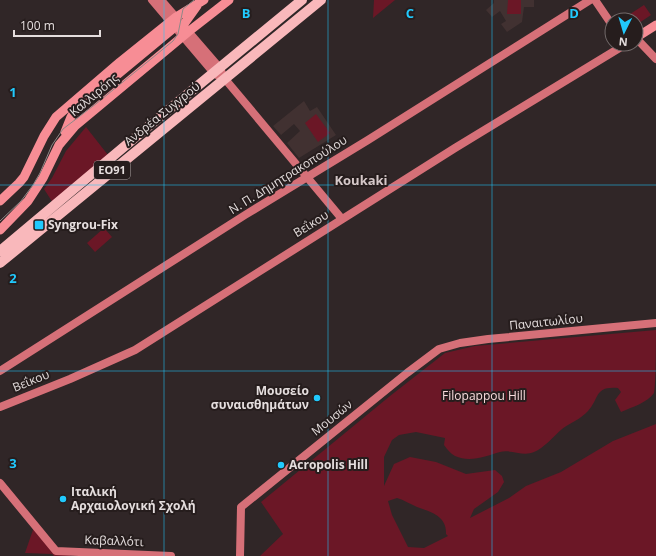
<svg xmlns="http://www.w3.org/2000/svg" width="656" height="556" viewBox="0 0 656 556" font-family="'Open Sans',sans-serif">
  <rect width="100%" height="100%" fill="#302627"/>
  <path fill="#413131" d="M494 0H534V7H524L522 22 507 32 501 24 506 21 500 11 492 17 486 10 494 3Z
    M304 101 310 111 317 107 336 135 299 158 287 143 300 131 294 124 281 135 273 126Z"/>
  <path fill="#6b1726" fill-rule="evenodd" d="M374 0H395L373 18Z
    M508 0H521V14H507Z
    M644 5 651 15 636 25V20H625L624 18Z
    M316 114 330 133 318 142 305 123Z
    M86 127 108 155 53 203 44 189 52 178 66 151Z
    M104 228 112 237 95 252 87 243Z
    M656 330C656 341 656 385 654 393 647 403 632 407 621 412L615 400 621 392 618 388C594 386 600 398 588 411 581 419 570 423 562 429 554 436 544 448 534 452 523 457 511 449 500 452 486 456 470 463 455 456 451 454 447 449 444 445L445 438 416 432 399 435 392 440 384 457V486L394 464 410 457 436 462 466 474 495 470 502 476 504 482 498 492 474 509 470 518 509 498 526 486 561 472 613 441 656 424V556H260L283 534 261 502 390 396 445 353 475 346ZM397 498C404 500 410 504 417 507 431 512 447 516 446 534L448 536 424 548 408 547 392 515 388 501Z
    M36 521 57 548H70V556H54L52 554 25 553Z"/>
  <g fill="none" stroke-linecap="round" stroke-linejoin="round">
    <path stroke="#d67078" stroke-width="8" d="M152 0 213 72 217 75
      M161 0 219 67 225 79 342 219
      M595 0 612 25
      M636 38 656 59
      M0 371 245 215 368 140 590 0
      M0 407 70 379 135 350 455 148 626 44
      M0 483 56 551 171 556
      M240 556 241 507 407 373 439 349 460 343 488 339 656 323"/>
    <path stroke="#f78d95" stroke-width="9" d="M183 36 181 30 182 27 197 6
      M637 37 656 25
      M65 132 71 117 77 108 175 27 176 17
      M0 201 19 183 24 177 44 136 56 117 120 62 176 17 204 0
      M0 230 28 201 43 178 59 145 75 126 188 32 229 0"/>
    <path stroke="#f9b8bb" stroke-width="10" d="M0 251 144 130 302 0
      M0 263 321 0"/>
    <path stroke="#908888" stroke-width="1" d="M0 221 21 201 33 185 40 173 52 145 63 129 97 103 173 41 178 34 183 9 194 0"/>
  </g>
  <path fill="none" stroke="#21c9fd" stroke-width="1" stroke-opacity="0.55" d="M164 0V556M328 0V556M492 0V556M0 185H656M0 371H656"/>
  <g fill="#21c9fd" stroke="#261d1d" stroke-width="1.5">
    <rect x="34" y="220" width="10" height="10" rx="2"/>
    <circle cx="317" cy="398" r="4"/>
    <circle cx="281" cy="465" r="4"/>
    <circle cx="63" cy="499" r="4"/>
  </g>
  <g text-anchor="middle" stroke-width="4" stroke-linejoin="round" paint-order="stroke">
    <rect fill="#261d1d" stroke="#aca4a4" stroke-width="1" x="94" y="161" width="36" height="18" rx="3"/>
    <g font-size="11" font-weight="bold" fill="#e5dede">
      <text x="112" y="174">ΕΟ91</text>
    </g>
    <g font-size="12" fill="#e5dede" stroke="#261d1d">
      <text transform="translate(94 95) rotate(-40)" y="4">Καλλιρόης</text>
      <text transform="translate(162 114) rotate(-39)" y="4">Ανδρέα Συγγρού</text>
      <text transform="translate(288 175) rotate(-32)" y="4">Ν. Π. Δημητρακοπούλου</text>
      <text transform="translate(311 224) rotate(-32)" y="4">Βεΐκου</text>
      <text transform="translate(546 322) rotate(-6)" y="4">Παναιτωλίου</text>
      <text transform="translate(31 381) rotate(-22)" y="4">Βεΐκου</text>
      <text transform="translate(332 418) rotate(-39)" y="4">Μουσών</text>
      <text transform="translate(114 541) rotate(2)" y="4">Καβαλλότι</text>
    </g>
    <g font-size="12" font-weight="bold" fill="#e5dede" stroke="#261d1d" text-anchor="start">
      <text x="48" y="229">Syngrou-Fix</text>
      <text x="309" y="395" text-anchor="end">Μουσείο<tspan x="309" dy="14">συναισθημάτων</tspan></text>
      <text x="289" y="469">Acropolis Hill</text>
      <text x="71" y="496">Ιταλική<tspan x="71" dy="14">Αρχαιολογική Σχολή</tspan></text>
    </g>
    <g font-size="12" fill="#f8dbdc" stroke="#261d1d">
      <text x="484" y="400">Filopappou Hill</text>
    </g>
    <g font-size="13" font-weight="bold" fill="#d5c8c9" stroke="#261d1d">
      <text x="361" y="185">Koukaki</text>
    </g>
  </g>
  <g font-size="13" text-anchor="middle" font-weight="bold" fill="#21c9fd" stroke="#261d1d" stroke-width="4" stroke-linejoin="round" paint-order="stroke">
    <text x="246" y="18">B</text>
    <text x="410" y="18">C</text>
    <text x="574" y="18">D</text>
    <text x="13" y="97">1</text>
    <text x="13" y="283">2</text>
    <text x="13" y="468">3</text>
  </g>
  <g transform="translate(624 32) rotate(185)"><circle r="19" fill="#261d1d" stroke="#726a6a"/>
  <path d="M0-3L7 15L0 10L-7 15Z" fill="#21c9fd"/>
  <text y="-6" font-size="11" font-weight="bold" text-anchor="middle" fill="#e5dede">N</text>
  </g>
  <path d="M14 30v6h86v-6" fill="none" stroke="#e5dede" stroke-width="2"/>
  <text x="20" y="30" font-size="12" fill="#e5dede" stroke="#261d1d" stroke-width="3" paint-order="stroke">100 m</text>
</svg>
